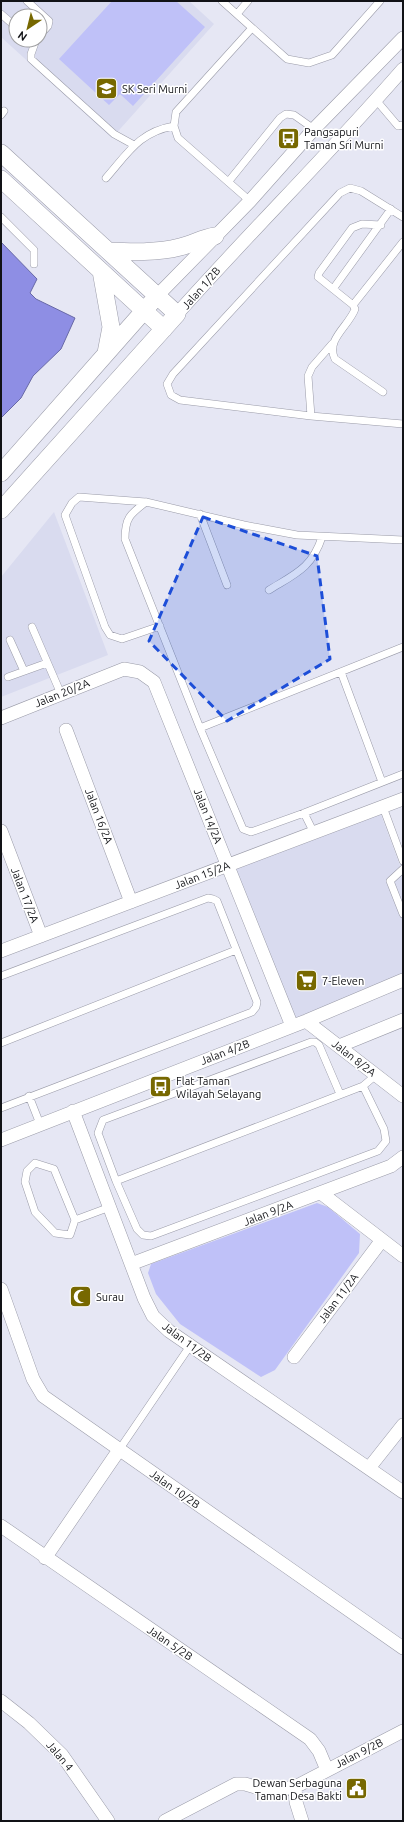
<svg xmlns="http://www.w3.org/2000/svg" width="404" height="1822" viewBox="0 0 404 1822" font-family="Ubuntu,sans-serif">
  <rect width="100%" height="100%" fill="#e6e7f4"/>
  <path fill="#d9dbef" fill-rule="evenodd" d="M1 1H189L214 24 112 138 1 37ZM16 16H40V40H16Z
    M54 512 108 655 1 697V577Z
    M380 812 403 874V974L295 1020 235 868Z"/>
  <path fill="#bfc1f8" d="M112 1H176L205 27 133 106 120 94 109 105 59 59Z
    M317 1203 328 1207 360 1234 359 1253 275 1370 261 1377 180 1324 156 1294 148 1273 151 1264Z"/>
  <path fill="#8e8ee4" stroke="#6869a6" d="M1 242 37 279 30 293 36 299 75 318 61 349 33 376 21 398 1 418Z"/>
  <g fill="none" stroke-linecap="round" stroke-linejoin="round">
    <defs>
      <path id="service" d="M27 1 49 21 48 26 40 35
        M222 1 287 59 309 63 332 55 380 1
        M1 14 16 27
        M237 14 248 1
        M36 40 31 54V59L114 134 134 145
        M376 100 398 126 403 125
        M1 115 4 111
        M106 178C128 153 139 132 174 126
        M229 181 280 118 286 114 294 115 314 129
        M250 201 178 138 174 126 176 112 252 28
        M1 217 34 250V264
        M403 217 361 191 350 188 340 193 173 374 167 384 171 395 180 400 311 416 403 424
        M381 225 362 224 352 228 319 273 318 277 353 305 355 309C349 326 325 340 335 359L383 392
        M333 289 391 209
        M353 305 403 242
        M311 416 308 376 312 367 332 344
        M146 502C130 514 125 518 125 539L200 728 243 829 251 832 304 813 403 774
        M200 514 227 585
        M269 590C295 574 312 568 322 537
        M160 626 122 639 110 635 105 627 65 515 72 503 79 497 146 502 244 525 297 535 403 540
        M32 627 61 694
        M10 640 24 671
        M341 672 382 782
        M8 677 47 663
        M200 728 403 647
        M383 807 403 861
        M304 813 314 833
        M403 869 390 881 403 914
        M1 976 208 898 213 899 217 901 257 1002 256 1007 252 1012 1 1108
        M1 1043 236 950
        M340 1094 319 1045 315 1042H311L103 1120 98 1133 116 1181 137 1229 143 1235 151 1236 378 1151 386 1141 384 1129 363 1086
        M29 1096 40 1124
        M35 1163 54 1169 75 1220 70 1235 55 1233 35 1212 25 1182 27 1171Z
        M116 1181 363 1086 376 1075
        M75 1220 110 1207
        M119 1450 190 1346"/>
      <path id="minor" d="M157 296 250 201 314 129 403 38
        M177 314C251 231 330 153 403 69
        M1 718 124 669 140 672 154 682 292 1026
        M66 730 131 902
        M1 831 41 936
        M1 951 403 799
        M306 1021 403 1096
        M339 1046 403 1020
        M73 1111 144 1298 153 1316 169 1331 403 1492
        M1 1140 306 1021 403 980
        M321 1193 403 1256
        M131 1264 391 1166 403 1157
        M1 1289 33 1379 43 1396 403 1648
        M294 1357 382 1240
        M369 1468 403 1425
        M1 1526 310 1739 319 1751 327 1770
        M45 1558 119 1450
        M1 1701 29 1723 62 1755 108 1821
        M295 1787 296 1802 302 1821
        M165 1821 236 1784H245L259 1788 274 1790 295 1787 403 1731"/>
      <path id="tertiary" d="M1 153 177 314 1 510
        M1 179 164 329
        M108 251C131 252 157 253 180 247 192 244 203 238 215 236
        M101 271 111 327 106 353
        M1 473 157 296"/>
    </defs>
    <use href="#service" stroke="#9a9ba8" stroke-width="8"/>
    <use href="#minor" stroke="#9a9ba8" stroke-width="14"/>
    <use href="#tertiary" stroke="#9a9ba8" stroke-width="18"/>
    <use href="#service" stroke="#fff" stroke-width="7"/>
    <use href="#minor" stroke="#fff" stroke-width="13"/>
    <use href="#tertiary" stroke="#fff" stroke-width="17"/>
  </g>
  <path fill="#1d4ed8" fill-opacity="0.2" stroke="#1d4ed8" stroke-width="3" stroke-dasharray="8 5" stroke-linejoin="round" d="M203 517 317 556 330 659 227 721 149 641Z"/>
  <defs>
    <symbol id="school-square" viewBox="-11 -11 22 22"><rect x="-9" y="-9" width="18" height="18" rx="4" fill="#776800" stroke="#fff"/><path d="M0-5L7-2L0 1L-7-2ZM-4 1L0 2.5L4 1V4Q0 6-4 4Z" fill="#fff"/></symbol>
    <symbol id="bus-square" viewBox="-11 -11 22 22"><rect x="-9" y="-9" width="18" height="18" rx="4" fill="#776800" stroke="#fff"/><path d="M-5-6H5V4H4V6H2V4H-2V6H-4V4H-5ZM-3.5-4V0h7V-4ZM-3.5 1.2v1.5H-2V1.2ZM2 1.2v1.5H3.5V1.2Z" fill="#fff"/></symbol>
    <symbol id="supermarket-square" viewBox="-11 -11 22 22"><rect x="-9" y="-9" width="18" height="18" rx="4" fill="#776800" stroke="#fff"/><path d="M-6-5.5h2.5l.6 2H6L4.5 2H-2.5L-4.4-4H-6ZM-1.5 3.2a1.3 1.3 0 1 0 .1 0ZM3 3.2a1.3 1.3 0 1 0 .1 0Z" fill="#fff"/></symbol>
    <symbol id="mosque-square" viewBox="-11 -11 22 22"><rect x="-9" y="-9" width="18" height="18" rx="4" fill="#776800" stroke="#fff"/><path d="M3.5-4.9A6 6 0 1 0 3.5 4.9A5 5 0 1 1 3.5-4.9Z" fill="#fff"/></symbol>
    <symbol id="civic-square" viewBox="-11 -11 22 22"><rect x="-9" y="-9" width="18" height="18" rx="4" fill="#776800" stroke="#fff"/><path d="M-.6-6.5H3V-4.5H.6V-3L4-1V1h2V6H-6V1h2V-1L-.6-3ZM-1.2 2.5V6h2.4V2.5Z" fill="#fff"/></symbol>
  </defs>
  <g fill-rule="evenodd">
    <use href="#school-square" x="94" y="76" width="25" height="25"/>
    <use href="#bus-square" x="276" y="126" width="25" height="25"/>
    <use href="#supermarket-square" x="294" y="968" width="25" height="25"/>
    <use href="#bus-square" x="148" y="1074" width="25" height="25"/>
    <use href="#mosque-square" x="68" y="1284" width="25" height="25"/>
    <use href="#civic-square" x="344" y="1776" width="25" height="25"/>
  </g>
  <g text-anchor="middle" stroke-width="3" stroke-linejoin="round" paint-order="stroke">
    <g font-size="11" fill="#111216" stroke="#fff" text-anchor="start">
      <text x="122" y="93">SK Seri Murni</text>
      <text x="304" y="136">Pangsapuri<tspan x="304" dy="13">Taman Sri Murni</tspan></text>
      <text x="322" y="985">7-Eleven</text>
      <text x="176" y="1085">Flat Taman<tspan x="176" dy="13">Wilayah Selayang</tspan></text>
      <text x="96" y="1301">Surau</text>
      <text x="342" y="1787" text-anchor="end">Dewan Serbaguna<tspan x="342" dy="13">Taman Desa Bakti</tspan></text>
    </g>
    <g font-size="11" fill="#111216" stroke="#fff">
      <text transform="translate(201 288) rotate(-49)" y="4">Jalan 1/2B</text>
      <text transform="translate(62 693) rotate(-22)" y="4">Jalan 20/2A</text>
      <text transform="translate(99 816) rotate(69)" y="4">Jalan 16/2A</text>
      <text transform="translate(208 816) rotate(68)" y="4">Jalan 14/2A</text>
      <text transform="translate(202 875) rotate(-21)" y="4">Jalan 15/2A</text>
      <text transform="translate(25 895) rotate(69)" y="4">Jalan 17/2A</text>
      <text transform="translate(225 1052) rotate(-21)" y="4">Jalan 4/2B</text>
      <text transform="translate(354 1058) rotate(38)" y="4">Jalan 8/2A</text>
      <text transform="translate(268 1213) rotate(-21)" y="4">Jalan 9/2A</text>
      <text transform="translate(338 1298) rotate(-53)" y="4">Jalan 11/2A</text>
      <text transform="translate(187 1342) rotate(37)" y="4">Jalan 11/2B</text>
      <text transform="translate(175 1489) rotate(35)" y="4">Jalan 10/2B</text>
      <text transform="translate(170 1643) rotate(34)" y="4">Jalan 5/2B</text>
      <text transform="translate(359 1753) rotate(-27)" y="4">Jalan 9/2B</text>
      <text transform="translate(60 1756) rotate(50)" y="4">Jalan 4</text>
    </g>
  </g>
  <rect width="404" height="1822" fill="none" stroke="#111216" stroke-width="4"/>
  <g transform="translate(28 28) rotate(215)"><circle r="19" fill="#ffffff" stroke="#a0a0a2"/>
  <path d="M0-3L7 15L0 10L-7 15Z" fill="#776800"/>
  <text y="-6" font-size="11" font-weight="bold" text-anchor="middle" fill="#111216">N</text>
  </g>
</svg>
